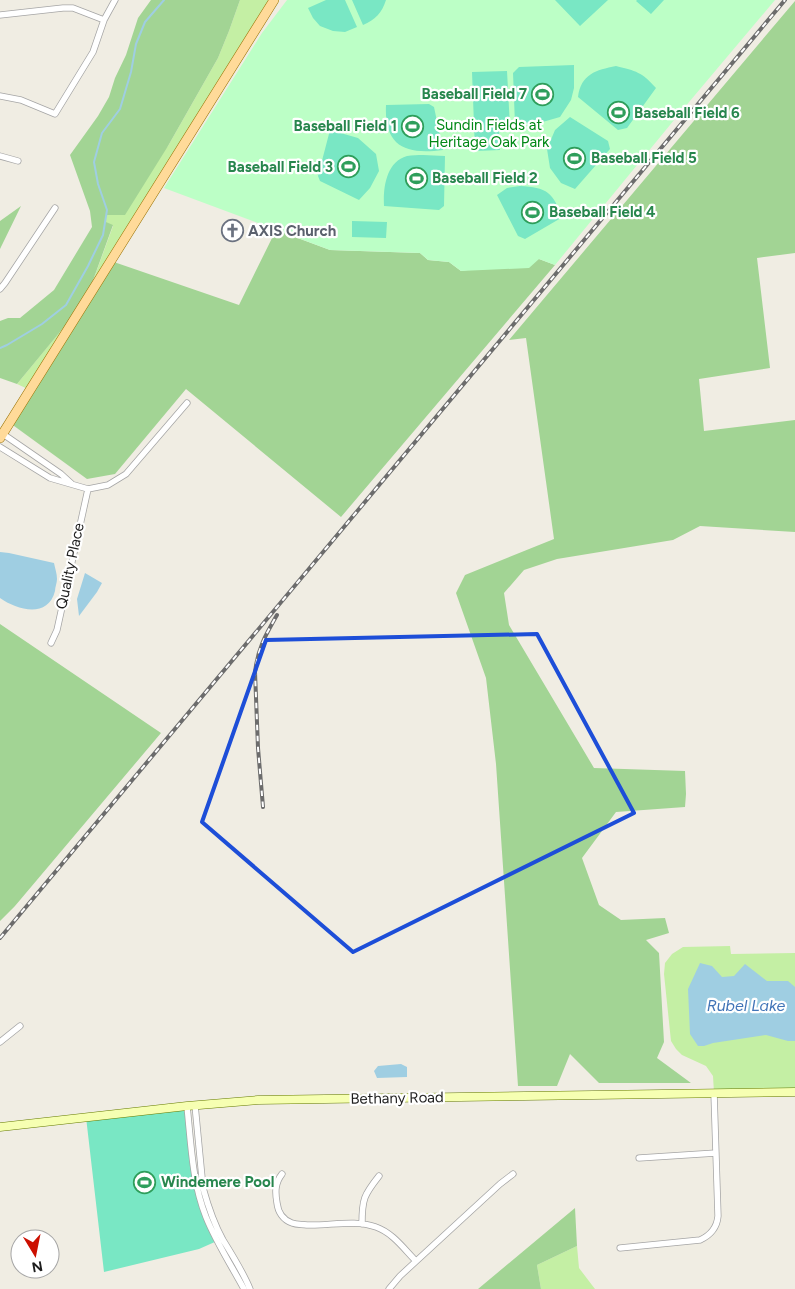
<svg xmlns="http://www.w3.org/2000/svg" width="795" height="1289" viewBox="0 0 795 1289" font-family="Figtree,sans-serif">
  <rect width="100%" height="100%" fill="#f0ede3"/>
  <path fill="#c4efa4" d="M240 0H274L30 390 17 384 86 300 113 226 105 222 106 215 168 146 218 58 229 31Z
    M730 946 731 954 795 953V1092L714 1093 713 1076 706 1066 682 1055 676 1049 671 1041 664 974 665 963 672 954 683 947Z
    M577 1246 579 1268 595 1289H541L537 1265Z"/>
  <path fill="#a2d494" d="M151 0H240L229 31 218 58 168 146 125 215H106V222L113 225 87 297 111 261 239 305 276 230 330 250 420 253 428 260 449 262 461 271 539 259 555 265 341 517 186 389 115 474 87 479 10 423 83 304 17 384 0 378V321L8 318H20L54 290 92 227 90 211 70 155 98 116 109 97 115 78 126 55 138 18Z
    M795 1V253L757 258 770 368 699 379 704 431 795 420V532L700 526 673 540 557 559 524 570 504 593 509 625 594 768 685 771 686 794 685 807 616 812 582 858 599 905 621 920 665 918 669 933 646 940 659 953 664 1042 657 1058 691 1083H599L570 1054 557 1086H518L496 764 486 678 456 593 465 575 554 539 526 338 509 340Z
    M21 206 0 249V221Z
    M0 624 161 733 15 906 0 921Z
    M575 1208 577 1246 537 1265 541 1289H478Z"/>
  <path fill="#bcffc6" d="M287 0H775L679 114 555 265 539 259 529 268 461 271 449 262 428 260 420 253 330 250 164 188 262 33Z"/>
  <path fill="#79e7c4" d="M326 0H345L357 27 345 32 333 31 320 26 313 18 308 8Z
    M352 0H386C382 13 375 20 363 25Z
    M555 0H608L580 26Z
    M637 0H664L651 14 636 1Z
    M574 65V88L571 100 560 117 539 123 515 124 513 73 519 67Z
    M616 66C636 71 642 72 656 88L627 128 618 130 578 97C581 74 596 70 616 66Z
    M507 71 510 127 499 128 500 150 475 151 472 72Z
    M429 104 434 107 443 150C406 155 384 147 386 105Z
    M570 117 608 141 610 149 575 189 561 183 550 168 547 149 555 130Z
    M330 130 358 138 376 154 379 171 370 188 359 200 320 181 318 176Z
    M423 155 445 156 444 206 439 210 384 206C383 188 386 162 407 156 412 155 418 155 423 155Z
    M520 186C546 187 555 193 561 218L525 239 518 236 497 195 507 188Z
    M352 221 387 222 386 238 352 237Z
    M187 1106 198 1191 217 1241 199 1249 104 1272 86 1117Z"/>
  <path fill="#9fcee2" d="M0 552 9 553 54 563C55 568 57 574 57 579 57 583 55 587 55 591 48 619 17 610 0 598Z
    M85 573 102 583 97 592 79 616 77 599Z
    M700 963 712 966 722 977 734 976 745 964 767 981H788L795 987V1041H788L766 1035 713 1043 704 1046H698L690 1034 688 989Z
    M401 1064 407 1067V1077L377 1078 374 1071 378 1066Z"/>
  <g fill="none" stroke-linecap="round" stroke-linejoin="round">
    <path stroke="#9fcee2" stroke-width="2" d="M0 348 7 345 42 324 66 305 88 266 103 235 107 210 98 184 94 162 102 133 120 109 131 72 136 44 145 22 164 0"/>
    <defs>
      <path id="street" d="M0 15 63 8H73L104 20
        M0 96 21 100 55 114 93 52 104 20 115 0
        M0 156 18 161
        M0 289 5 283 55 208
        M3 434 61 474 72 484
        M0 447 50 478 88 489 108 485 126 474 187 403
        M51 643 57 630 88 489
        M0 1042 20 1026
        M195 1105 203 1188C208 1206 214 1224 223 1240 233 1256 243 1272 250 1289
        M187 1106C191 1143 192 1182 206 1217 216 1242 231 1265 244 1289
        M639 1158 716 1153
        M282 1174C275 1183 275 1192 277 1203 278 1212 283 1220 292 1223 297 1225 302 1224 307 1225 329 1226 355 1219 376 1227 393 1233 404 1249 416 1261
        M362 1224C362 1199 364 1195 379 1176
        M620 1248 700 1240C711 1235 717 1228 718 1216L714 1093
        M389 1289 400 1276 500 1184 513 1174"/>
      <path id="secondary" d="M0 1127 187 1106 258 1100 795 1092"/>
      <path id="primary" d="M0 438 274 0"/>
    </defs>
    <use href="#street" stroke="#a5a5a5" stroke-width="7"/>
    <use href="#secondary" stroke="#647a00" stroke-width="9"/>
    <use href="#primary" stroke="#987100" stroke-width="10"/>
    <use href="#street" stroke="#fff" stroke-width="5.5"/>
    <use href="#secondary" stroke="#f6ffb2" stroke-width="8"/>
    <use href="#primary" stroke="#ffda99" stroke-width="9"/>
    <defs>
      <path id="rail" d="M263 807 258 748 255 672C258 648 265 636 277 615
        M0 938 785 0"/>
    </defs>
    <use href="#rail" stroke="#6c6c6c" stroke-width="4"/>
    <use href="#rail" stroke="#fff" stroke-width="2" stroke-dasharray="5.5" stroke-linecap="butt"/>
  </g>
  <path fill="none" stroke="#1d4ed8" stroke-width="4" stroke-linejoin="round" d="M537 634 634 813 353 952 202 822 266 640Z"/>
  <defs>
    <symbol id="stadium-ring" viewBox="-11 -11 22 22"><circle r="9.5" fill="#fff" stroke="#2e9e5b" stroke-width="1.5"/><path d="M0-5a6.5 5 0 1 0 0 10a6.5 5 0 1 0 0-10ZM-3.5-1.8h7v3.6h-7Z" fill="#2e9e5b"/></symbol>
    <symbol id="church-ring" viewBox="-11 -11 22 22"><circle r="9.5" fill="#fff" stroke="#6b7280" stroke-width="1.5"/><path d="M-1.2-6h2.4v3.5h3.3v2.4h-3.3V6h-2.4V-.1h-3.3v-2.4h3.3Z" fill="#6b7280"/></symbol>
  </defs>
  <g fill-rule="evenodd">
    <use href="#stadium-ring" x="530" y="82" width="25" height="25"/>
    <use href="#stadium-ring" x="606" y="100" width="25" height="25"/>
    <use href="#stadium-ring" x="400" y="114" width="25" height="25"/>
    <use href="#stadium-ring" x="562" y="146" width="25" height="25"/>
    <use href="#stadium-ring" x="336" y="154" width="25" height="25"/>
    <use href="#stadium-ring" x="404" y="166" width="25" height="25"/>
    <use href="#stadium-ring" x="520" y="200" width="25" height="25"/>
    <use href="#church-ring" x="220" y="218" width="25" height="25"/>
    <use href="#stadium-ring" x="132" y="1170" width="25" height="25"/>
  </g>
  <g text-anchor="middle" stroke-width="4.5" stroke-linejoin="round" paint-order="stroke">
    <g font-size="15" font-weight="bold" fill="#27864d" stroke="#fff" text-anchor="start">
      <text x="527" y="99" text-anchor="end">Baseball Field 7</text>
      <text x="634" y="118">Baseball Field 6</text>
      <text x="397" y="131" text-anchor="end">Baseball Field 1</text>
      <text x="591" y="163">Baseball Field 5</text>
      <text x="333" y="172" text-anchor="end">Baseball Field 3</text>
      <text x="432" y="183">Baseball Field 2</text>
      <text x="549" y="217">Baseball Field 4</text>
      <text x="161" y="1187">Windemere Pool</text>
    </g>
    <g font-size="15" fill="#018816" stroke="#fff">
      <text x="489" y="130">Sundin Fields at<tspan x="489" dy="17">Heritage Oak Park</tspan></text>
    </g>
    <g font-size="15" font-weight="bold" fill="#5b616d" stroke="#fff" text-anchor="start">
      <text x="248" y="236">AXIS Church</text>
    </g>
    <g font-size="15" fill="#1e1e1e" stroke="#fff">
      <text transform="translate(70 566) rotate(-78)" y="5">Quality Place</text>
      <text transform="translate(397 1098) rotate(-1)" y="5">Bethany Road</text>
    </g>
    <g font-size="16" font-style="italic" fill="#4174b7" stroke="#fff">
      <text x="746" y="1011">Rubel Lake</text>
    </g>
  </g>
  <g transform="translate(35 1254) rotate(170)"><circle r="24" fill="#ffffff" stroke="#a5a5a5"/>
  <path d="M0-4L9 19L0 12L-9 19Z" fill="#cc0f00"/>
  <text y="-8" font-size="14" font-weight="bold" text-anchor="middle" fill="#1e1e1e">N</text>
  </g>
</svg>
